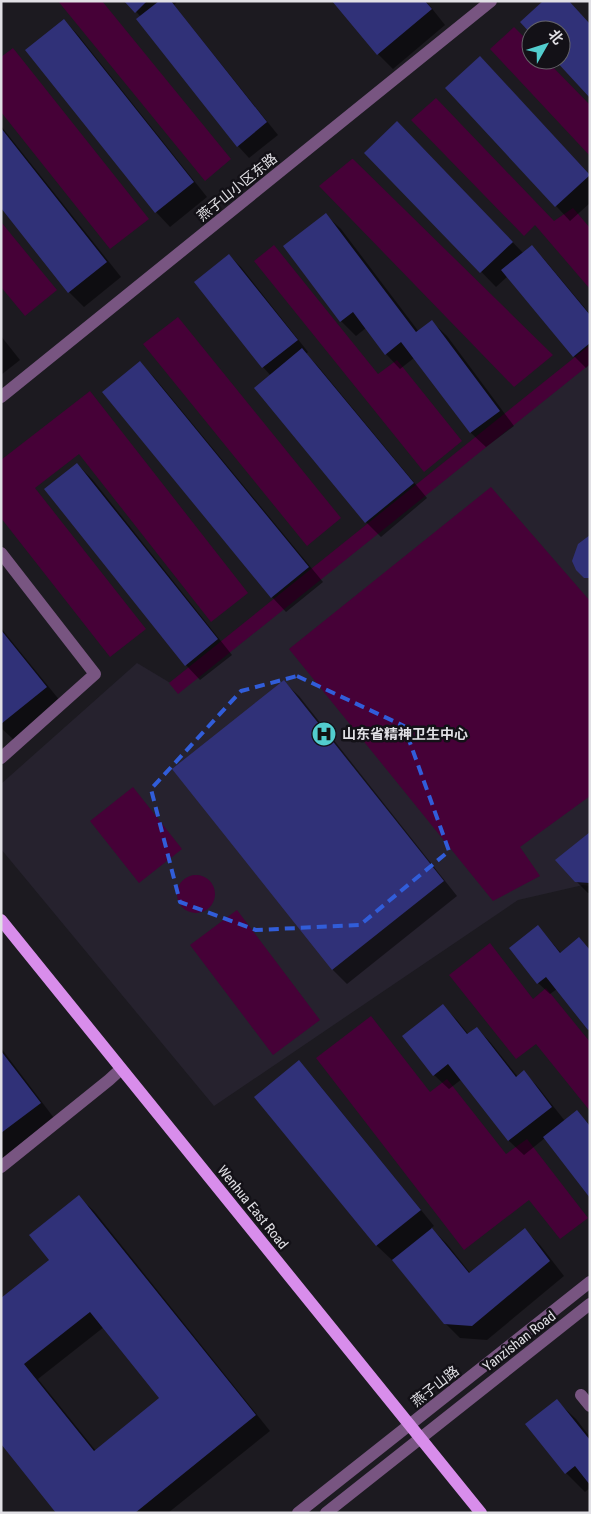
<svg xmlns="http://www.w3.org/2000/svg" width="591" height="1514" viewBox="0 0 591 1514" font-family="'Roboto Condensed','Noto Sans SC',sans-serif">
  <rect width="100%" height="100%" fill="#1c1a20"/>
  <path fill="#26222e" d="M590 353V886L583 885 518 900 214 1106 1 849V784L137 663 172 684Z"/>
  <path fill="#460137" d="M58 1H102L231 159 205 181Z
    M514 27 531 44V60H546L590 105V156L490 49Z
    M13 48 149 219 110 249 1 112V57Z
    M436 98 554 221 573 208 590 228V289L535 225 524 236 411 120Z
    M352 159H353L553 355 514 387 319 186Z
    M1 222 57 290 25 316 1 287Z
    M274 245 378 374 397 360 462 441 424 472 254 261Z
    M178 317 341 518 307 546 143 344Z
    M590 345V364L178 694 169 683Z
    M90 391 248 593 211 622 79 454 35 488 146 629 110 657 1 518V460Z
    M491 487 590 601V796L520 847 540 876 493 901 289 649Z
    M133 787 182 849 139 883 90 821Z
    M177 894a19 19 0 1 1 38 0a19 19 0 1 1-38 0Z
    M237 910 320 1020 273 1055 190 945Z
    M490 943 533 999 546 988 590 1042V1111L536 1044 516 1059 449 975Z
    M371 1016 430 1092 447 1079 506 1154 527 1139 588 1218 560 1239 529 1200 464 1250 316 1058Z"/>
  <path fill="#0007" fill-rule="evenodd" d="M126 1H178L174 5 278 135 249 158 238 146 141 17Z
    M333 1H426L445 25 393 69 378 54Z
    M64 20 78 35 207 197 170 227 156 212Z
    M480 57 590 175V203L570 221 447 88Z
    M1 126 121 277 84 307 69 292 1 206Z
    M412 137 524 254 532 247 544 259 590 314V364L586 368 574 356 508 276 496 287 366 153Z
    M326 215 341 229 419 332 432 322 447 336 514 426 486 447 471 433 414 358 400 369 386 354 366 328 356 336 341 321Z
    M229 255 241 267 308 352 306 354 317 365 427 498 381 537 366 522 256 388 271 376 263 367Z
    M1 336 20 360 1 375Z
    M140 363 154 377 323 582 286 612 272 597Z
    M77 464 92 479 232 655 200 680 186 665Z
    M1 628 61 702 14 740 1 728Z
    M284 682 299 696 457 896 347 984 332 969Z
    M590 834V893H588L576 881Z
    M538 926 561 953 590 950V1029L557 989 550 994 538 983Z
    M442 1005 457 1020 469 1035 477 1028 491 1043 518 1077 524 1072 538 1087 565 1121 577 1112 590 1125V1196L545 1138 524 1155 509 1141 462 1079 449 1089 434 1075Z
    M1 1048 54 1118 1 1159Z
    M299 1062 313 1077 434 1226 431 1228 447 1244 471 1274 525 1230 540 1245 564 1276 487 1340 460 1338 445 1323 393 1259 392 1260 377 1246 256 1097Z
    M79 1197 94 1211 270 1431 168 1513H58L1 1442 50 1260ZM104 1327 161 1398 96 1451 38 1379Z
    M557 1401 576 1419 590 1437V1488L585 1492 566 1473Z"/>
  <path fill="#303178" fill-rule="evenodd" d="M124 1H147L135 13Z
    M159 1H171L267 122 237 147 136 19Z
    M332 1H425L432 9 377 55Z
    M543 1H569L590 24V98L555 60H561V30H531V34L520 22Z
    M64 19 194 182 155 213 25 50Z
    M480 56 590 175 555 207 445 88Z
    M397 121 513 242 480 273 364 153Z
    M1 128 107 262 68 293 1 208Z
    M326 213 416 332 432 320 500 411 470 433 401 342 385 355 353 312 340 322 283 246Z
    M532 245 590 315V343L573 357 501 270Z
    M229 254 298 340 262 368 194 282Z
    M302 348 414 483 365 523 254 388Z
    M140 361 309 567 271 598 102 392Z
    M77 463 218 639 185 666 44 489Z
    M590 535V578H584L576 570 572 561 578 544Z
    M1 630 47 687 1 724Z
    M284 680 444 881 332 970 172 769Z
    M590 832V883L575 882 555 860Z
    M538 925 560 953 579 937 590 950V1029L588 1030 546 977 537 984 509 948Z
    M443 1004 467 1034 477 1027 516 1077 524 1070 552 1107 508 1141 448 1064 433 1076 402 1036Z
    M1 1051 41 1103 1 1133Z
    M299 1060 421 1210 376 1246 254 1097Z
    M577 1110 590 1126V1198L543 1137Z
    M79 1195 256 1415 135 1513H56L1 1444V1298L49 1260 29 1235ZM90 1312 159 1398 94 1451 24 1364Z
    M432 1228 469 1273 525 1228 550 1261 472 1326 444 1324 392 1260Z
    M557 1399 590 1440V1485L575 1466 565 1474 525 1424Z"/>
  <g fill="none" stroke-linecap="round" stroke-linejoin="round">
    <path stroke="#785581" stroke-width="12" d="M1 397 491 1
      M1 553 95 674 1 758
      M1 1167 109 1080 121 1069
      M581 1395 590 1406
      M298 1513 590 1282
      M326 1513 590 1304"/>
    <path stroke="#d88deb" stroke-width="12" d="M1 920 481 1513"/>
  </g>
  <path fill="none" stroke="#315dd9" stroke-width="4" stroke-dasharray="10 6" stroke-linejoin="round" d="M297 676 404 726 449 851 360 925 256 930 180 902 151 789 241 691Z"/>
  <defs>
    <symbol id="hospital-disc" viewBox="-11 -11 22 22"><circle r="9.5" fill="#52cdce" stroke="#131117"/><path d="M-5-5h3v3.5h4V-5h3V5h-3V1.5h-4V5h-3Z" fill="#111"/></symbol>
  </defs>
  <g fill-rule="evenodd">
    <use href="#hospital-disc" x="310" y="720" width="28" height="28"/>
  </g>
  <g text-anchor="middle" stroke-width="5" stroke-linejoin="round" paint-order="stroke">
    <g font-size="14" fill="#e1e0e5" stroke="#131117">
      <text transform="translate(237 187) rotate(-39)" y="5">燕子山小区东路</text>
      <text transform="translate(253 1207) rotate(51)" y="5">Wenhua East Road</text>
      <text transform="translate(519 1341) rotate(-38)" y="5">Yanzishan Road</text>
      <text transform="translate(435 1386) rotate(-38)" y="5">燕子山路</text>
    </g>
    <g font-size="14" font-weight="bold" fill="#e1e0e5" stroke="#131117" text-anchor="start">
      <text x="342" y="739">山东省精神卫生中心</text>
    </g>
  </g>
  <rect width="591" height="1514" fill="none" stroke="#e1e0e5" stroke-width="5"/>
  <g transform="translate(546 45) rotate(51)"><circle r="24" fill="#131117" stroke="#656469"/>
  <path d="M0-4L9 19L0 12L-9 19Z" fill="#52cdce"/>
  <text y="-8" font-size="14" font-weight="bold" text-anchor="middle" fill="#e1e0e5">北</text>
  </g>
</svg>
